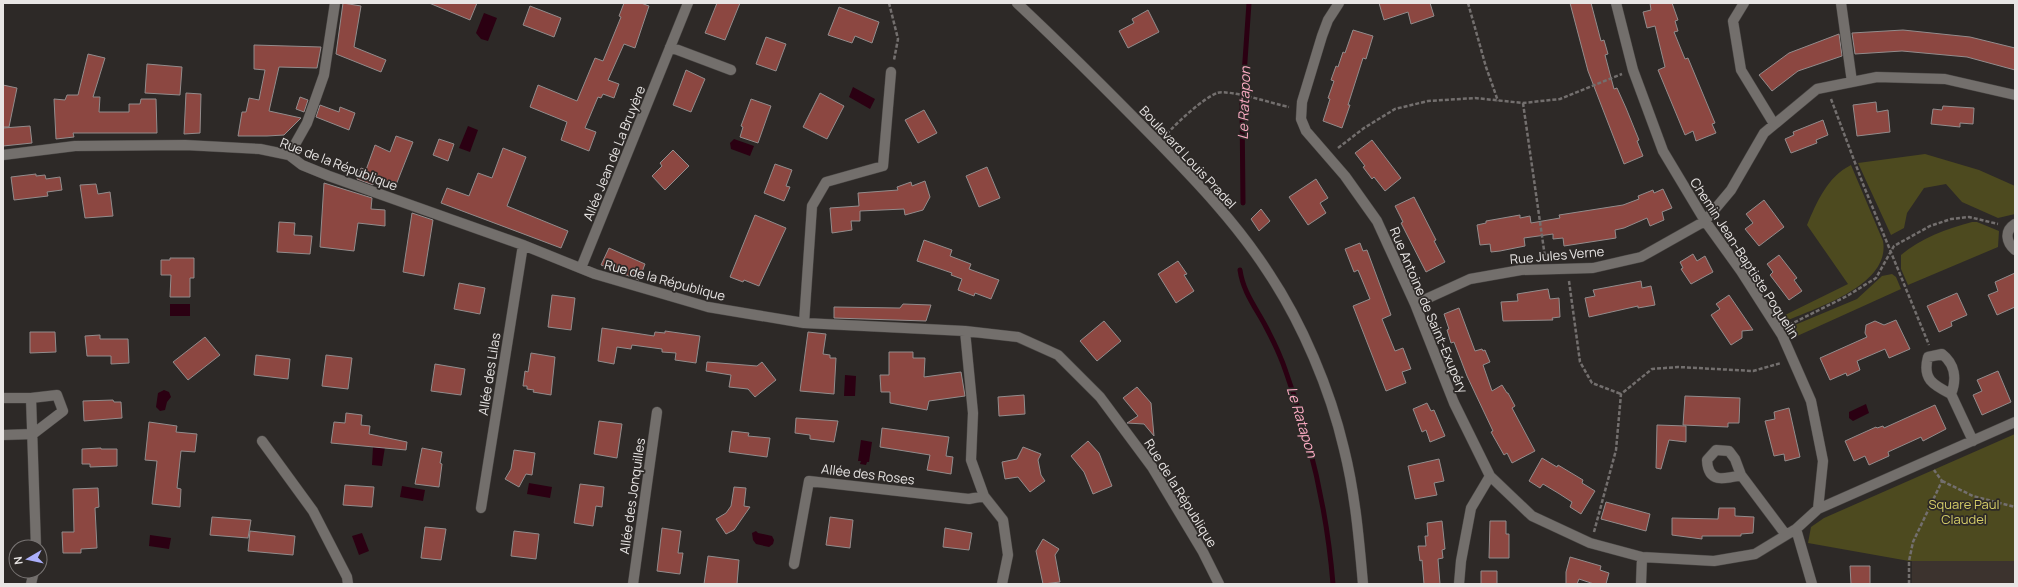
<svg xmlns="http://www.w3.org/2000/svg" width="2018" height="587" viewBox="0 0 2018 587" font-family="Manrope,sans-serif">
  <rect width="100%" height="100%" fill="#2d2927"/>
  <path fill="#3c332e" d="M1912 561H2015V584H1912Z"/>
  <path fill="#4d4a1f" d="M1925 154 1979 170 2015 186V214L1998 218 1962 202 1946 184 1924 188 1907 213 1904 228 1891 235 1858 163Z
    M1851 165 1883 241C1891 285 1816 308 1786 321L1783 316 1848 284 1807 225C1817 202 1827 177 1851 165Z
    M1972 222H1977L1999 231 1998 247 1908 285 1901 269V255C1921 238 1946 229 1972 222Z
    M1892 274 1896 277 1901 289 1795 337 1790 327 1857 299 1882 276Z
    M2015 434V561H1909L1808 543 1811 527 1824 518Z"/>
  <path fill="#2b0012" d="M484 13 497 18 488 41 481 39 476 33Z
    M853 87 875 99 870 109 849 97Z
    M468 126 478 130 470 152 459 148Z
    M734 139 754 146 750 156 731 149 730 143Z
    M170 304H190V316H170Z
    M845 375 856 376 855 396H844Z
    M164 390 169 392 171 397 167 402 165 410 160 411 156 407 158 393Z
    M1866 404 1869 413 1853 421 1849 418V412Z
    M861 440 872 442 869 462H867L866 465 860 464 861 461H858Z
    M373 447H385L382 466 372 465Z
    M529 483 552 487 550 498 527 494Z
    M402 486 425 490 423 501 400 497Z
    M756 531 758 533 772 536 774 540 773 544 769 547 756 544 753 540 752 533Z
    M362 533 369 551 359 555 352 536Z
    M150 535 171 538 169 549 149 546Z"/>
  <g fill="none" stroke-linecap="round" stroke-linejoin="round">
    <path stroke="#2b0012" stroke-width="5" d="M1243 203 1242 104 1249 3
      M1240 270C1243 292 1256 308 1266 327 1274 342 1281 357 1286 372 1311 441 1327 511 1333 584"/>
  </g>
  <path fill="#8c4741" stroke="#928c8c" d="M343 3 361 6 354 47 386 60 381 72 336 54Z
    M429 3H477L470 20Z
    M624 3H641L649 6 635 48 624 44 608 80 619 84 614 98 603 94 601 98 598 97 585 128 596 132 589 151 561 140 567 122 530 107 538 85 577 101 595 58 603 61 621 17 619 16Z
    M717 3H740L725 40 705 33Z
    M1379 3H1430L1434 16 1411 24 1408 12 1384 20Z
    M1570 3H1591L1601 41 1604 40 1608 54 1605 55 1614 89 1617 88 1626 108 1639 140 1637 141 1643 156 1624 164 1588 71Z
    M1650 3H1672L1678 20 1675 21 1678 31 1674 32 1685 59 1688 58 1715 123 1712 124 1716 133 1696 141 1693 131 1685 135 1658 70 1665 67 1655 26 1647 28 1643 12 1651 10Z
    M530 6 561 18 554 37 523 25Z
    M839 7 879 22 872 43 855 36 852 43 828 35Z
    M1148 10 1159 32 1128 48 1119 31 1134 23 1132 19Z
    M1353 30 1373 36 1366 59 1363 58 1348 105H1350L1342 128 1323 121 1330 99 1328 98 1334 81 1331 80 1336 66 1338 67 1343 52 1345 53Z
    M1903 30 1970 37 2015 48V70L1967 57 1902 51 1855 54 1852 33Z
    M1839 34 1842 56 1798 71 1772 91 1759 75 1789 53Z
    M766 37 786 44 776 71 756 64Z
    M254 45 321 47 317 68 279 67 269 111 301 118 284 135 267 136H238L242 112H246L249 98 259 100 265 70 254 69Z
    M88 54 105 58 93 97H100L99 112H129V104H140L141 99H156L157 133H73L74 137 56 139 54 99 65 100 67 95H78Z
    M147 64 182 67 180 95 145 93Z
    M686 70 705 79 691 112 673 105Z
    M3 85 17 88 9 127H3Z
    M186 93 201 94 200 133 184 134Z
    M820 93 844 106 827 139 803 127Z
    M300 97 308 100 304 112 296 109Z
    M751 99 771 106 758 143 740 137 743 127 741 126Z
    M1876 102 1877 112 1888 110 1890 132 1857 136 1853 105Z
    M320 105 339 112 340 107 355 113 349 130 316 117Z
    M1943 106 1974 108 1973 124 1960 123V127L1931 124 1933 109 1942 110Z
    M924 110 937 133 918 143 905 120Z
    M1823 120 1828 135 1816 140 1817 143 1791 153 1785 139 1794 135 1793 132Z
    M30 126 32 143 3 146V128Z
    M396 136 413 142 396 185 373 175V185L357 179 361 168 366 170 375 145 390 152Z
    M439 139 454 144 448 161 433 155Z
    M1372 140 1401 178 1385 191 1374 177 1372 179 1363 167 1365 166 1355 153Z
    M503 148 526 157 507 206 568 231 561 248 441 203 447 188 469 196 478 173 492 178Z
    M673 150 689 166 665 190 652 176 662 166 660 163Z
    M775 164 792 170 786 186 790 187 784 201 764 193Z
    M987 167 1000 198 979 207 966 176Z
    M36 174V176L45 175 46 179 60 177 62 190 47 192 48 196 14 200 11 177Z
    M1316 179 1328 198 1320 203 1326 213 1308 225 1289 197Z
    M925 181 930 197 923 210 905 215 904 209 860 211V221H851L852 230 832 233 830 208 859 206 858 193 898 190 897 187 911 182 912 186Z
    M324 183 372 198 371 209 385 210V226L358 223 354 251 320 247Z
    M96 184 98 194 110 192 113 216 85 218 80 185Z
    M1663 189 1672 208 1662 212 1664 220 1650 226 1647 218 1624 228 1615 230 1616 238 1564 246 1563 238 1553 239V234L1524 238 1525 246 1500 251 1491 252 1490 244 1480 245 1477 225 1486 223V221L1520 215V218L1530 216 1531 223 1560 218 1559 215 1623 205 1639 199 1638 196 1653 190 1654 193Z
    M1414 197 1436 240 1434 241 1445 262 1426 272 1401 223 1403 222 1395 206Z
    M1764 200 1784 227 1759 246 1745 229 1753 223 1746 214Z
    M1261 209 1270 221 1259 231 1251 219Z
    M412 213 433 220 424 276 403 272Z
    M755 215 786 228 759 286 744 280 743 282 730 277Z
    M279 222 295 223 294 235 312 236 310 254 277 252Z
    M924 240 952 250 950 256 971 264 969 269 999 280 991 299 975 293 974 296 958 290 962 279 951 275 952 273 917 261Z
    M1360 243 1363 251 1367 250 1391 315 1382 319 1395 351 1403 348 1411 369 1402 372 1406 383 1386 391 1353 306 1370 299 1358 270 1354 272 1345 249Z
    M609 248 645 264 639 280 601 265Z
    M1693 254 1697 261 1705 256 1713 272 1691 284 1681 269 1683 268 1680 262Z
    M1779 255 1797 278 1794 280 1802 291 1789 300 1770 275 1773 272 1767 264Z
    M170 258H194V278H190V297H170L171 275H161V260H170Z
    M1178 261 1187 274 1184 275 1194 291 1176 303 1158 274Z
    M2015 273V307L1997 315 1988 295 1998 291 1995 282Z
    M1641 281 1642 288 1651 286 1655 305 1638 308V306L1589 317 1585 298 1595 296 1593 290Z
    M459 283 485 288 480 314 454 309Z
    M1548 289 1550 299 1559 298 1560 317 1552 318 1553 320 1503 321 1501 302 1518 301 1517 294Z
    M1957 293 1967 315 1951 322 1952 326 1939 332 1927 306Z
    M552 295 575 298 571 330 548 327Z
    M1729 295 1753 330 1742 331V338L1731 345 1711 315 1720 309 1716 304Z
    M903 304 931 305 926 321 834 318V307L900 308Z
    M1459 308 1475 351 1482 349 1483 351 1485 350 1490 362 1483 365 1492 391 1502 385 1507 393H1508L1515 406 1512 408 1535 451 1512 463 1507 453 1504 455 1491 432 1493 431 1467 376 1454 342 1451 343 1447 330 1449 329 1444 314Z
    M1896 320 1910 349 1889 358 1885 349 1857 361 1860 370 1847 376 1846 373 1830 380 1820 358 1867 337 1865 333 1866 325 1875 321 1884 325Z
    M1104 321 1121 341 1097 361 1080 341Z
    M602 328 654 336 655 332 665 333V331L700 336 696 363 675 360 676 353 662 352V349L632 345 631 349 617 347 614 364 598 361Z
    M30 332H55L56 352 30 353Z
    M808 332 826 334 823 354 830 355V358H836L834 394 800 391Z
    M100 335V339H128L129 363 111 364V356H87L85 336Z
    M205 337 220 355 188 380 173 362Z
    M889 352H913V358H925L924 377 961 372 965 396 929 401 927 410 890 403V392H881L880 375H889Z
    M531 353 555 357 551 395 533 392 534 390 527 389V386H523L525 371 528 372Z
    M256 355 290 359 288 379 254 375Z
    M326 355 352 358 348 389 322 386Z
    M707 362 757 366 762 362 776 380 755 397 748 389 729 387 731 375 706 371Z
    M435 364 465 369 461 395 431 391Z
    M1998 371 2011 402 1982 415 1973 395 1982 391 1977 380Z
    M1137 387 1151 403 1154 436 1144 424 1127 423 1138 416 1123 398Z
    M1024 395 1025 414 999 416 998 397Z
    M1685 396 1740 398 1739 423H1728V427L1683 425Z
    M113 400 114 402H121L122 418 84 421 83 401Z
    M1427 403 1431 411 1434 410 1445 436 1430 442 1426 430 1422 432 1413 409Z
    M1935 405 1946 429 1923 441 1921 437 1888 452 1889 456 1869 465 1865 456 1854 461 1845 441 1876 427 1877 428 1883 426 1884 428Z
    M1789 408 1800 457 1785 461 1784 454 1774 456 1765 421 1775 419 1774 412Z
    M346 413 362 415 361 425 370 426 369 434 407 442 406 450 331 443 334 422 345 423Z
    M796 418 838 421 834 442 810 439V435L795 433Z
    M599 421 622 424 617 458 594 454Z
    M149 422 177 426 176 432 197 434 195 452 181 451 177 488 181 489 180 507 152 504 157 461 145 460Z
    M1657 425 1686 426V442L1669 440 1661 469 1656 468Z
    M882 428 949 437 946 456 953 457 951 474 927 470 930 455 880 447Z
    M732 431 749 433 748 436 770 438 767 457 729 452Z
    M1088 441 1099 453 1112 486 1093 494 1084 472 1071 456Z
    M1023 447 1041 454 1038 460 1041 475 1045 481 1030 492 1018 477 1005 479 1002 462 1017 459Z
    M101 448V449H117V466L90 467V464H82V449Z
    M422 448 442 452 440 463 442 464 439 487 415 484Z
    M514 450 535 453 532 475 526 474 519 487 505 479 511 469Z
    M1542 458 1557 467 1558 465 1583 480 1582 483 1595 491 1581 514 1570 507 1572 502 1558 493 1543 484 1540 488 1529 481Z
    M1439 459 1444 481 1434 483 1437 495 1415 499 1408 466Z
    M580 484 604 487 602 507 596 506 593 526 574 523Z
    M345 485 374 487 372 507 343 505Z
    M734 487 746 488 744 506 750 507 734 530 726 534 716 519 726 513 731 506Z
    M98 488 99 507 95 508 97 548 81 549V553H63L62 532H74L73 489Z
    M1606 502 1650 514 1646 531 1601 519Z
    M1719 508H1735V516L1754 517 1753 533 1741 534V536H1702V539L1672 535V518L1718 519Z
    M212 517 251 520 248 538 210 535Z
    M830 517 853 520 850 548 826 545Z
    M1442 521 1445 549 1442 550 1443 558 1438 559 1440 584H1424L1422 560 1420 561 1418 546H1426L1425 536H1428L1427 523Z
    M1490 521H1506V534H1509V558H1489Z
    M425 527 446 529 441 560 421 558Z
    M662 528 681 531 678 553H683L680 574 657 571Z
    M945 528 972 533 969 550 943 547Z
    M250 531 295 536 293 555 248 551Z
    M514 531 539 534 536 559 511 556Z
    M1043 539 1059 549 1055 555 1060 582 1043 584 1036 551Z
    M708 556 739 560 737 584H704Z
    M1570 557 1601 566 1600 570 1609 573 1606 584H1594L1579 579 1577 584H1566V572Z
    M1850 566H1870V584H1851Z
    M1481 571H1497V584H1481Z"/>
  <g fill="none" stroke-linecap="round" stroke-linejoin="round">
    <defs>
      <path id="street" d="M1017 3C1065 48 1111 94 1157 141 1197 182 1237 224 1268 272 1302 323 1330 389 1344 449 1355 493 1359 538 1363 584
        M1339 3 1328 20 1322 36 1302 102 1301 119 1306 131 1345 176 1377 221 1415 304 1454 403 1490 476 1532 516 1590 543 1642 557 1714 561 1755 554 1796 529 1818 509 1823 461 1811 401 1782 335 1741 271 1705 221 1663 151 1633 70 1616 3
        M1744 3 1733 21 1741 70 1774 124
        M1841 3 1852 82
        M670 47 731 70
        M3 155 75 146 185 145 260 149 289 155 302 165 329 176 523 245 595 274 708 307 804 323 965 331 1018 337 1058 355 1100 397 1152 467 1203 552 1219 584
        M289 155 307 123 324 75 335 3
        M2015 224C2004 231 2006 242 2015 250
        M581 268 688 3
        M1415 304 1470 279 1521 270 1593 268 1641 257 1705 221 1731 190 1764 133 1817 89 1877 77 1945 79 2015 95
        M804 323 812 206 826 182 883 166 891 72
        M965 331 973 413 971 460 984 496 1003 520 1008 555 1002 584
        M1951 394C1933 385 1922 379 1928 357L1942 354C1955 364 1957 379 1951 394L1973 441
        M3 398H31
        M33 434 63 411 57 395 31 398 36 547
        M3 435 33 434
        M262 441 313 511 347 577 348 584
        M1741 475C1725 479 1708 484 1707 460L1716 450 1729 451 1735 459 1741 475 1786 535
        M481 508 523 245
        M1818 509 2015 422
        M1796 529 1812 584
        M794 564 809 481 969 499 984 496
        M31 584 34 571
        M633 584 657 412
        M1459 584 1461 561 1471 508 1490 476
        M1641 584 1642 557"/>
    </defs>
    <use href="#street" stroke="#484543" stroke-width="11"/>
    <path stroke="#736f6e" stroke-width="2.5" stroke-dasharray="4 2" stroke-linecap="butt" d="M889 3 898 39 894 60
      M1468 3 1486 67 1498 101
      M1831 99 1863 184 1929 345
      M1523 103 1545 257
      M1167 134C1175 124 1205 97 1217 93 1229 89 1274 104 1289 107
      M1338 148 1364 128 1395 109 1428 101 1475 98 1523 103 1560 99 1622 74
      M1569 281 1580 362 1592 383 1621 394
      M1789 325 1847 296 1876 278 1894 246 1930 226 1951 219 1969 217 1998 224
      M1942 481 1973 496 2015 507
      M1594 532 1616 450 1621 394 1652 369 1678 367 1753 371 1781 363
      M1909 584V561L1913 542 1942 481 1934 470"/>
    <use href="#street" stroke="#736f6c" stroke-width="10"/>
  </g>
  <g text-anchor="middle" stroke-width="3.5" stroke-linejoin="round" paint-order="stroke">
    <g font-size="13" fill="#e8e5e4" stroke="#2d2927">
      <text transform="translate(614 153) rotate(-68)" y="5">Allée Jean de La Bruyère</text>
      <text transform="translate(1188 157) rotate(47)" y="5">Boulevard Louis Pradel</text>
      <text transform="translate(339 164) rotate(21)" y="5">Rue de la République</text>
      <text transform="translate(1557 255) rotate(-5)" y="5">Rue Jules Verne</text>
      <text transform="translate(1745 258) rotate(57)" y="5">Chemin Jean-Baptiste Poquelin</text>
      <text transform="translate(665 280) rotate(15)" y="5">Rue de la République</text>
      <text transform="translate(1429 310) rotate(67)" y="5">Rue Antoine de Saint-Exupéry</text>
      <text transform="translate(489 374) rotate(-81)" y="5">Allée des Lilas</text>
      <text transform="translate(868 474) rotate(7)" y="5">Allée des Roses</text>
      <text transform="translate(1181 493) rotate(58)" y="5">Rue de la République</text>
      <text transform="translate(632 496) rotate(-82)" y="5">Allée des Jonquilles</text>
    </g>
    <g font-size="13" fill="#d5cd68" stroke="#2d2927">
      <text x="1964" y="509">Square Paul<tspan x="1964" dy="15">Claudel</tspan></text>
    </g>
    <g font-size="14" font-style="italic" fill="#fdacc4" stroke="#2d2927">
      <text transform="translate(1244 103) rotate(-88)" y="5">Le Ratapon</text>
      <text transform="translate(1302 422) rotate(73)" y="5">Le Ratapon</text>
    </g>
  </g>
  <rect width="2018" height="587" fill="none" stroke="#e8e5e4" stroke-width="8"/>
  <g transform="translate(28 559) rotate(261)"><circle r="19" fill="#2d2927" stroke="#787473"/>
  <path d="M0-3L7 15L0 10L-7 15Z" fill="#abaffb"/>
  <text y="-6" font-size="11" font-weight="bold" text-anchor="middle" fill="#e8e5e4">N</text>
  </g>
</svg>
